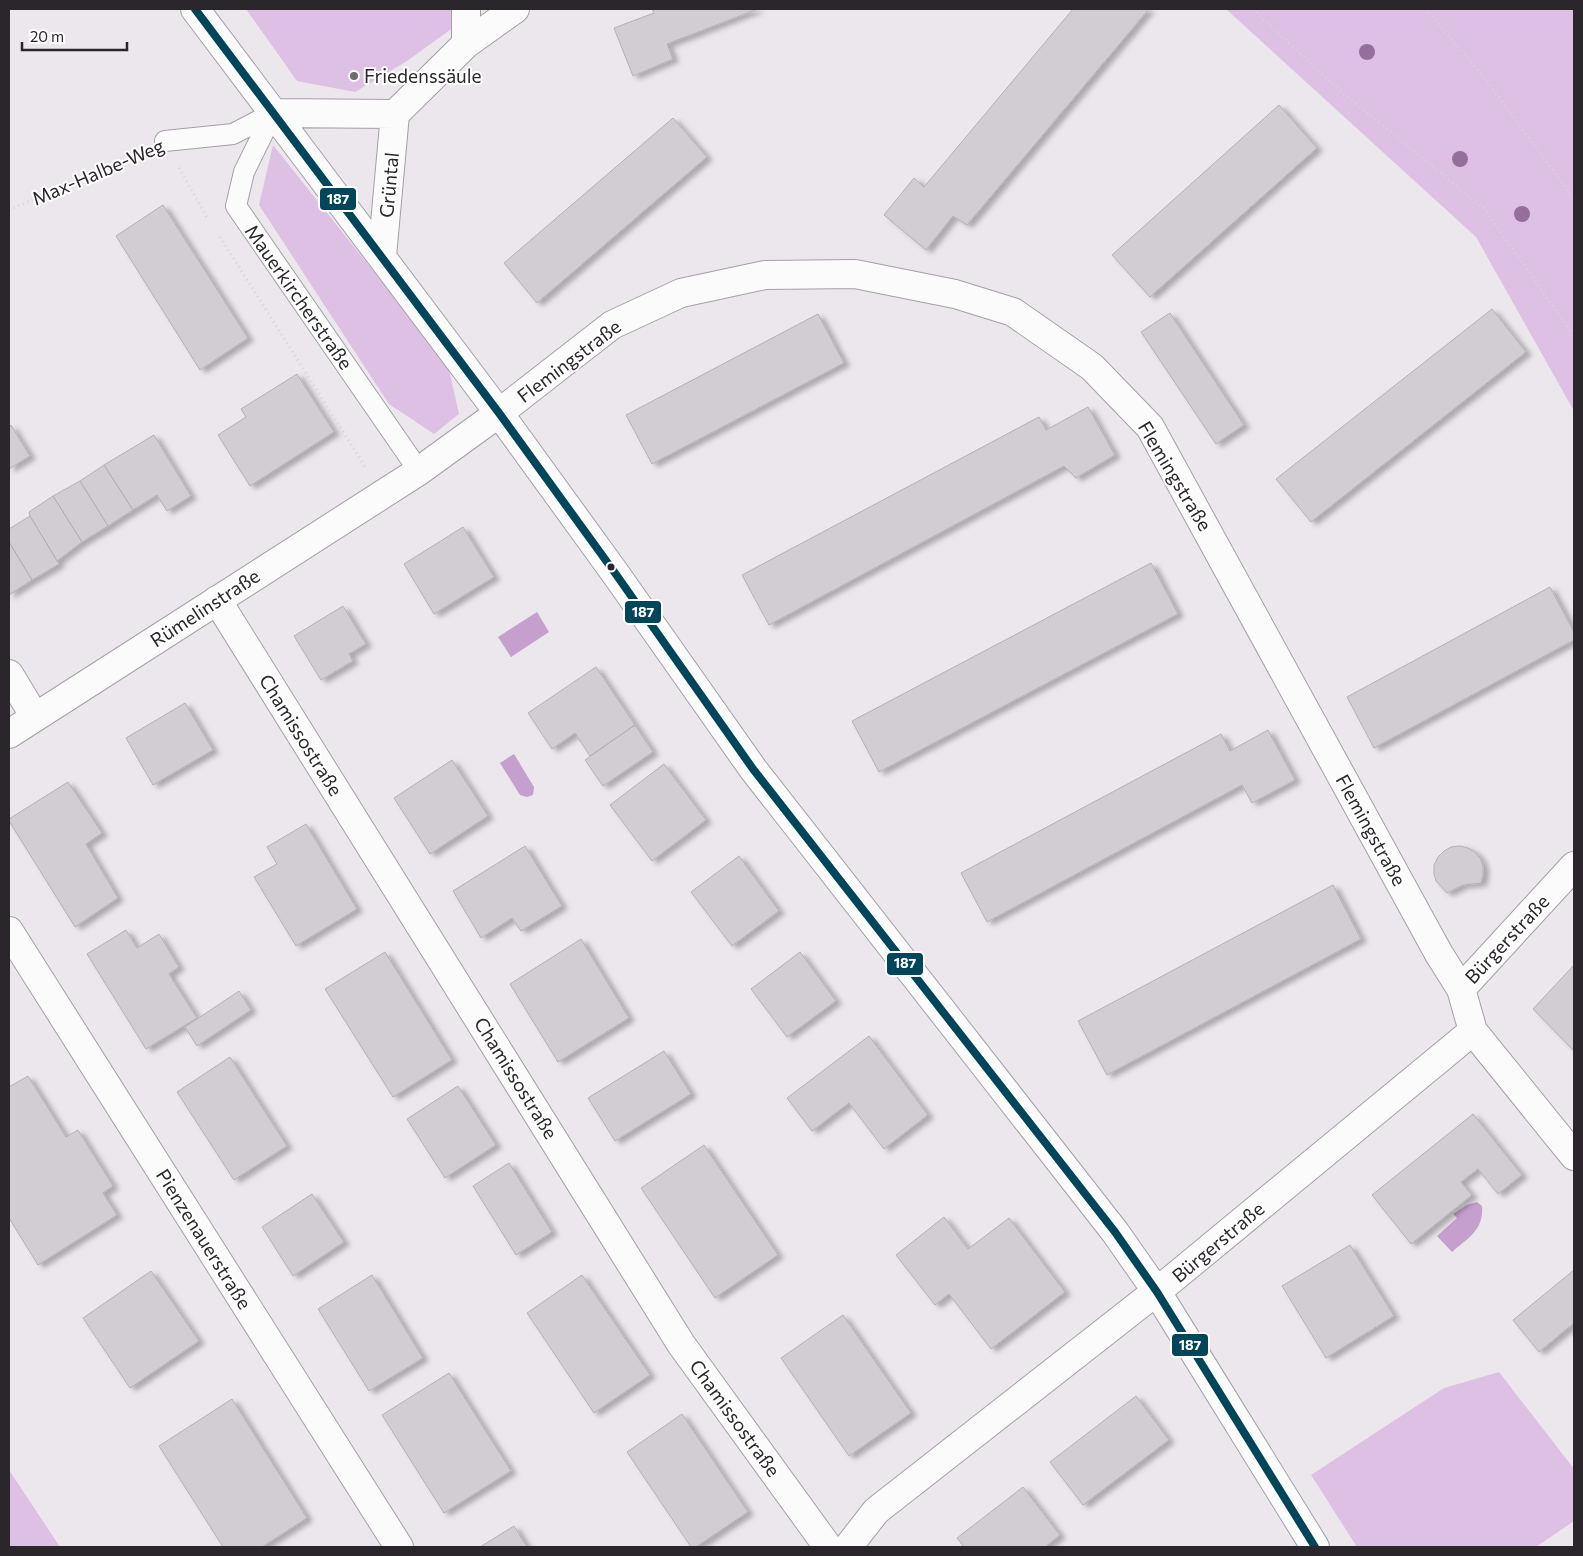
<svg xmlns="http://www.w3.org/2000/svg" width="1583" height="1556" viewBox="0 0 1583 1556" font-family="Commissioner,sans-serif">
  <defs>
    <filter id="shadow"><feDropShadow dx="5.5" dy="3" stdDeviation="2.5" flood-color="#0004"/></filter>
  </defs>
  <rect width="100%" height="100%" fill="#ece6ed"/>
  <path fill="#dec0e4" d="M246 9H479L407 61 355 92 297 81Z
    M1226 9H1574V411L1476 237Z
    M273 145 448 365 459 414 434 434 389 404 259 205Z
    M1499 1372 1574 1469V1521L1536 1547H1357L1311 1475 1444 1388Z
    M9 1470 60 1547H9Z"/>
  <path fill="#c59fcd" d="M537 612 549 632 511 657 498 637Z
    M514 754 534 787 533 795 527 797 520 795 500 763Z
    M1477 1202 1482 1206C1484 1230 1468 1238 1452 1252L1437 1236 1457 1218 1453 1214 1467 1205Z"/>
  <path fill="#d2cdd3" stroke="#b4b0b5" filter="url(#shadow)" d="M652 9H758L667 44 673 59 633 76 614 28 654 13Z
    M1073 9H1149L967 225 953 216 926 250 884 215 914 178 924 187Z
    M1279 105 1317 148 1150 297 1112 255Z
    M673 118 707 157 537 303 504 263Z
    M163 205 248 338 200 370 116 236Z
    M1492 309 1526 352 1311 522 1276 479Z
    M1170 313 1244 425 1216 444 1141 332Z
    M818 314 844 363 652 464 626 415Z
    M297 374 334 432 250 486 218 435 246 417 241 409Z
    M1088 407 1115 455 1076 478 1064 466 769 625 742 575 1039 417 1046 430Z
    M11 425 30 456 9 469V427Z
    M154 435 191 496 167 511 157 495 133 510 104 465Z
    M104 465 133 510 108 526 80 481Z
    M80 481 108 526 82 542 53 496Z
    M53 496 82 542 57 561 30 516 29 512Z
    M30 516 59 564 32 580 9 542V529Z
    M463 527 494 577 434 614 404 564Z
    M9 542 32 580 9 595Z
    M1151 563 1178 614 879 772 852 721Z
    M1550 587 1574 632V640L1374 748 1347 697Z
    M343 606 366 644 349 654 353 661 321 680 294 636Z
    M596 667 635 725 590 756 575 733 552 749 528 713Z
    M185 703 213 750 153 785 126 738Z
    M635 725 653 752 603 786 585 760Z
    M1268 730 1295 780 1252 803 1242 785 987 922 961 873 1221 734 1230 751Z
    M452 760 488 816 430 854 394 798Z
    M664 764 706 820 652 861 610 805Z
    M68 782 102 833 86 844 118 898 75 927 9 821V819Z
    M306 824 357 909 296 946 254 877 277 864 267 847Z
    M525 846 562 906 521 931 512 918 481 938 453 891Z
    M1460 846 1468 848 1476 853 1481 860 1483 867V875L1481 883 1463 885 1447 893 1436 881 1434 874V865L1438 857 1444 851 1451 847Z
    M739 856 779 911 732 946 691 892Z
    M1333 885 1361 939 1107 1075 1078 1021Z
    M126 930 137 948 159 934 179 967 169 974 197 1018 146 1049 87 954Z
    M581 939 629 1018 558 1062 510 984Z
    M385 952 452 1060 393 1097 325 989Z
    M800 952 836 1001 787 1037 751 989Z
    M1574 965V1049L1573 1050 1533 1009Z
    M239 991 251 1010 197 1046 185 1027Z
    M869 1036 928 1115 884 1149 849 1103 812 1131 787 1098Z
    M664 1051 691 1094 615 1141 588 1098Z
    M230 1057 287 1146 234 1180 177 1092Z
    M28 1076 66 1137 78 1130 113 1186 103 1193 117 1215 38 1265 9 1218V1087Z
    M458 1086 496 1145 445 1178 407 1119Z
    M1473 1114 1522 1175 1498 1194 1478 1169 1461 1182 1472 1195 1411 1244 1372 1195Z
    M704 1145 778 1255 715 1298 641 1188Z
    M509 1163 552 1232 516 1255 473 1186Z
    M312 1194 344 1242 293 1276 262 1227Z
    M944 1217 968 1249 1009 1218 1065 1292 991 1349 949 1294 935 1305 896 1255Z
    M1350 1245 1394 1316 1326 1358 1282 1286Z
    M1574 1270V1323L1539 1352 1513 1320Z
    M151 1271 199 1341 130 1388 83 1318Z
    M372 1275 423 1358 369 1391 318 1309Z
    M582 1275 650 1375 594 1413 527 1313Z
    M843 1315 911 1413 849 1456 781 1358Z
    M449 1373 511 1471 444 1513 382 1415Z
    M1136 1396 1169 1440 1083 1505 1050 1462Z
    M232 1399 307 1518 262 1547H223L159 1446Z
    M682 1414 748 1512 696 1547H691L627 1452Z
    M1023 1487 1060 1535 1045 1547H964L957 1538Z
    M514 1526 527 1547H480Z"/>
  <g fill="none" stroke-linecap="round" stroke-linejoin="round">
    <defs>
      <path id="lane" d="M273 113 244 172 236 206 419 471
        M165 141 233 134 273 113"/>
      <path id="street" d="M195 9 499 413 615 573 753 769 1115 1232 1157 1292 1315 1547
        M466 9V44
        M273 113 395 114
        M382 256 395 114 466 44 515 9
        M217 600 681 1344 828 1547
        M9 674 35 717
        M9 734 419 471 499 413 612 325 681 293 765 275 855 274 955 294 1013 312 1092 367 1150 427 1439 954 1461 989 1473 1031 1574 1156
        M9 931 399 1547
        M1461 989 1574 866
        M848 1547 876 1511 1171 1280 1473 1031"/>
    </defs>
    <use href="#lane" stroke="#a4a0a6" stroke-width="22"/>
    <use href="#street" stroke="#a4a0a6" stroke-width="30"/>
    <path stroke="#d6d4d7" stroke-width="3" stroke-dasharray="1 4" stroke-linecap="butt" d="M1252 9 1345 95 1484 208 1574 336
      M1425 9 1485 78 1574 199
      M179 168 208 219
      M9 210 139 153
      M220 237 366 468"/>
    <use href="#lane" stroke="#fcfbfc" stroke-width="20"/>
    <use href="#street" stroke="#fcfbfc" stroke-width="28"/>
    <defs>
      <path id="bus-1" d="M195 9 499 413 615 573 753 769 1115 1232 1157 1292 1315 1547"/>
    </defs>
    <use href="#bus-1" stroke="#fff" stroke-width="11"/>
    <use href="#bus-1" stroke="#00465a" stroke-width="8"/>
  </g>
  <g fill="#966e9d">
    <circle cx="1367" cy="52" r="8"/>
    <circle cx="1460" cy="159" r="8"/>
    <circle cx="1522" cy="214" r="8"/>
  </g>
  <circle fill="#6e696f" stroke="#fff" stroke-width="2" cx="354" cy="76" r="5"/>
  <circle fill="#2a262b" stroke="#fff" stroke-width="2" cx="611" cy="567" r="4.5"/>
  <g text-anchor="middle" stroke-width="4" stroke-linejoin="round" paint-order="stroke">
    <g font-size="19" fill="#2a262b" stroke="#fff" text-anchor="start">
      <text x="364" y="83">Friedenssäule</text>
    </g>
    <g font-size="19" fill="#2a262b" stroke="#fff">
      <text transform="translate(98 172) rotate(-23)" y="7">Max-Halbe-Weg</text>
      <text transform="translate(389 185) rotate(-85)" y="7">Grüntal</text>
      <text transform="translate(299 297) rotate(55)" y="7">Mauerkircherstraße</text>
      <text transform="translate(569 361) rotate(-37)" y="7">Flemingstraße</text>
      <text transform="translate(1175 476) rotate(59)" y="7">Flemingstraße</text>
      <text transform="translate(205 608) rotate(-33)" y="7">Rümelinstraße</text>
      <text transform="translate(301 735) rotate(58)" y="7">Chamissostraße</text>
      <text transform="translate(1371 830) rotate(61)" y="7">Flemingstraße</text>
      <text transform="translate(1507 939) rotate(-47)" y="7">Bürgerstraße</text>
      <text transform="translate(516 1078) rotate(58)" y="7">Chamissostraße</text>
      <text transform="translate(204 1239) rotate(58)" y="7">Pienzenauerstraße</text>
      <text transform="translate(1218 1242) rotate(-40)" y="7">Bürgerstraße</text>
      <text transform="translate(735 1418) rotate(54)" y="7">Chamissostraße</text>
    </g>
  </g>
  <g stroke="#fff" stroke-width="2">
    <rect x="319" y="187" width="38" height="24" rx="5" fill="#00465a"/>
    <rect x="624" y="600" width="38" height="24" rx="5" fill="#00465a"/>
    <rect x="886" y="952" width="38" height="24" rx="5" fill="#00465a"/>
    <rect x="1171" y="1333" width="38" height="24" rx="5" fill="#00465a"/>
  </g>
  <g font-size="14" text-anchor="middle" font-weight="bold" fill="#fff">
    <text x="338" y="204">187</text>
    <text x="643" y="617">187</text>
    <text x="905" y="968">187</text>
    <text x="1190" y="1350">187</text>
  </g>
  <rect width="1583" height="1556" fill="none" stroke="#2a262b" stroke-width="20"/>
  <path d="M22 42v8h105v-8" fill="none" stroke="#2a262b" stroke-width="2.5"/>
  <text x="30" y="42" font-size="15" fill="#2a262b" stroke="#ffffff" stroke-width="4" paint-order="stroke">20 m</text>
</svg>
